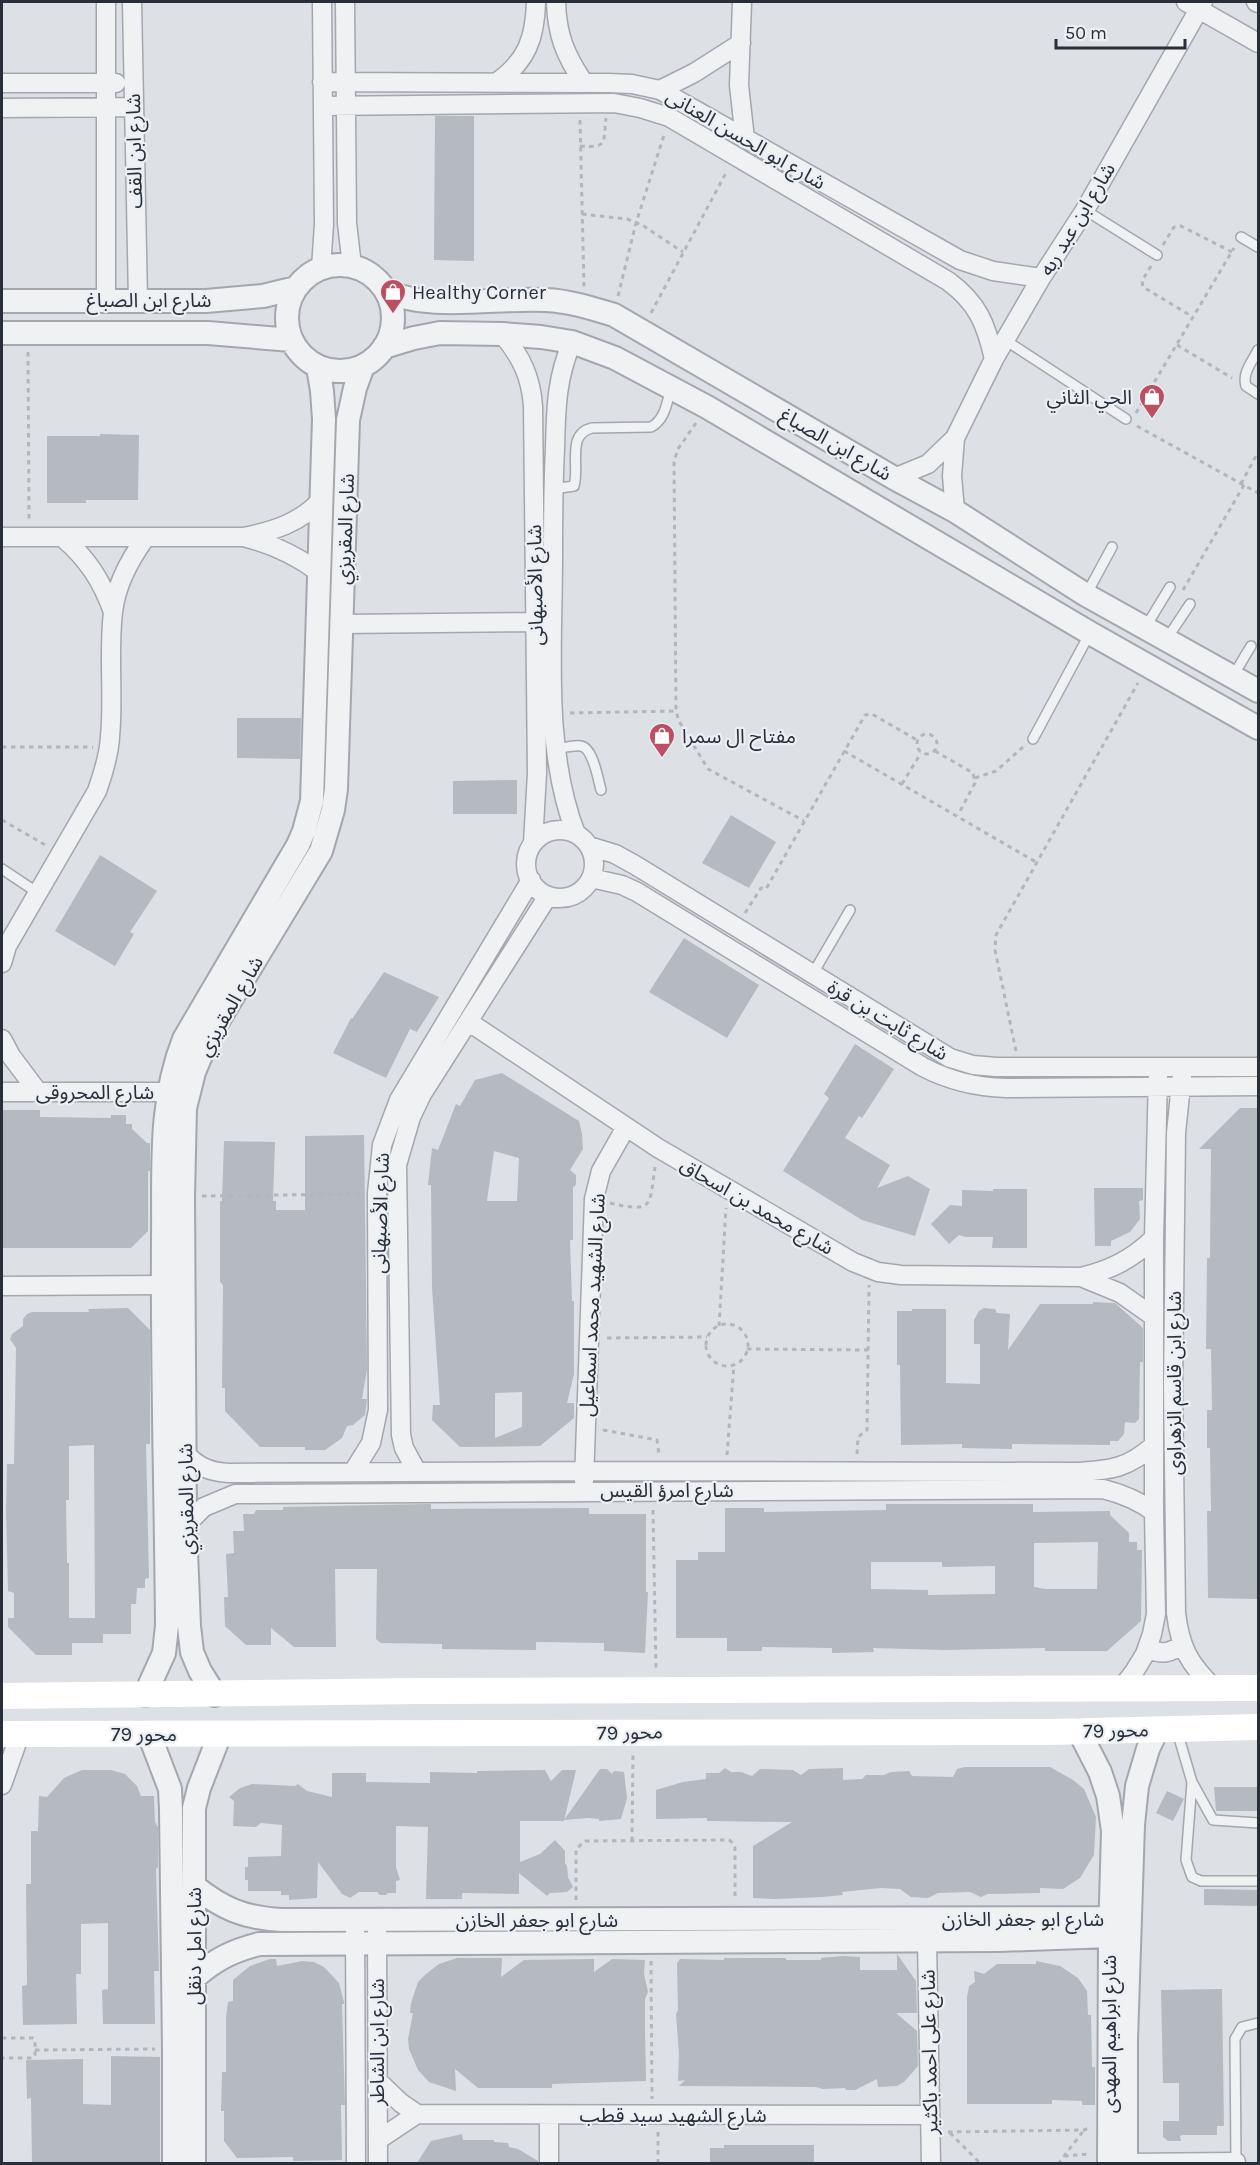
<svg xmlns="http://www.w3.org/2000/svg" width="1260" height="2165" viewBox="0 0 1260 2165" font-family="Karla,'Noto Sans Arabic',sans-serif">
  <rect width="100%" height="100%" fill="#dde0e5"/>
  <path fill="#b5bac1" fill-rule="evenodd" d="M435 116H474V261L434 260Z
    M100 434 139 435 138 500H86V503H47V436H100Z
    M237 718H301L300 759 237 758Z
    M517 780V814H453V781Z
    M731 815 776 842 749 888 702 863Z
    M100 855 157 891 130 932 134 934 115 966 55 931Z
    M684 938 759 985 727 1038 649 992Z
    M384 972 439 997 417 1032 410 1029 386 1078 333 1053 351 1018 352 1019Z
    M855 1044 894 1069 862 1118 859 1116 845 1138 890 1165 877 1188 908 1176 930 1189 915 1236 862 1220 783 1171 829 1098 824 1094Z
    M502 1073 579 1121 582 1134 583 1149 570 1170 576 1175V1185L573 1187V1240H570L572 1301H574V1374L567 1403H574V1418L540 1446 460 1447 432 1420 433 1405H440L432 1288 431 1185H428L432 1148 438 1150 456 1104 460 1106 475 1080ZM494 1151 519 1158 517 1201H487ZM522 1392V1427L495 1438V1393Z
    M1240 1108H1258V1599L1208 1598 1207 1511H1211L1210 1448H1207V1410H1212L1211 1349H1206L1207 1258H1210L1211 1149H1199Z
    M2 1110H40V1117L111 1118V1115H126V1124H132V1129L147 1143H150V1171H148V1231L131 1248H2Z
    M364 1135 367 1369 362 1399H367L365 1415 353 1425 347 1426 342 1438 325 1450H305V1447H260L225 1411V1388H222L223 1285 220 1282V1201H222L224 1141 275 1142 273 1201H276V1210H305V1136Z
    M1094 1188H1143V1200L1139 1201 1140 1219 1130 1232 1111 1241V1246H1095Z
    M993 1189H1027V1248H992L993 1237H966L959 1235 949 1244 931 1224 950 1205 962 1206V1190L993 1191Z
    M1093 1302 1115 1303 1143 1328V1362H1140L1139 1419 1135 1423 1125 1422 1124 1434 1118 1441H1110V1445L1012 1444V1449L962 1448V1444L901 1445 900 1365H897V1311H912V1309H946V1383L980 1384V1344H974V1320L979 1311 984 1308 995 1309 997 1313 1010 1314 1008 1350 1040 1304H1093Z
    M128 1308 150 1330V1444H146L149 1578 145 1579V1588H137L136 1604H131V1634H103V1643H72V1655H36L8 1627V1618H14V1593L8 1591 6 1511 7 1464H14L16 1348 10 1339 12 1334 23 1326V1319L27 1314 32 1312H89L88 1309ZM94 1445 95 1618H69V1563H67L66 1500H69V1446Z
    M427 1504H431V1509L589 1508V1514H646V1592H648L645 1653 604 1651V1643L536 1642V1650L442 1649V1644L381 1643 376 1639 377 1569H335L336 1647H294L271 1628V1645H246L225 1626 224 1597H228L226 1554 234 1553 233 1531H244L243 1514H254L256 1510H283V1507Z
    M886 1504H1033V1512L1110 1511V1515L1129 1533V1542H1137V1550H1142L1141 1621 1107 1651H1045V1648L944 1650 873 1648 874 1652 832 1653V1648L762 1647V1651H727V1638H676V1560H698V1552H725V1508H764V1512L886 1510ZM1098 1542 1097 1589H1046L1034 1587V1543ZM871 1562H942V1567L995 1566V1594L928 1595V1590L871 1589Z
    M965 1767H1050L1073 1780 1084 1789 1096 1817 1094 1855 1080 1878 1063 1889 1040 1888V1893L988 1894 981 1897 970 1892 938 1893 928 1898 911 1897 900 1889 881 1888 842 1892 843 1895 823 1897 775 1899 753 1898V1846L792 1822 707 1821V1818L656 1819V1790L683 1782 706 1779V1773H719L725 1768 731 1772H741L752 1776 760 1769 793 1770 801 1775 809 1769 843 1768V1780L862 1779 866 1775H884L891 1772 909 1771 912 1776 953 1777 957 1769Z
    M600 1769H607L612 1774 614 1771 624 1772 627 1798 621 1819 599 1821V1819L588 1818 564 1820Z
    M82 1770H111L125 1774 137 1786 141 1796H154L155 1822 158 1827V1867L156 1869 159 1971H154L155 2024H103L102 1990 108 1989V1923L81 1924V1974H76L77 2024 23 2025 22 1986 27 1985 26 1884H31V1831H38L39 1796 47 1797 64 1778Z
    M545 1770 551 1781 562 1770H576L564 1821H520V1862L540 1854 555 1840 565 1851V1863L567 1866 568 1877 573 1887 567 1892 550 1893 547 1896 519 1873V1894L462 1893V1899H426L428 1827 396 1826V1867L400 1880 396 1881V1893H388L386 1895H380L377 1892H359L350 1898 342 1894 318 1862 317 1898 289 1900V1895H281V1891H248V1880H245V1867H248V1857L281 1856 282 1825 261 1823 256 1827 233 1826 234 1801 229 1797 240 1788 252 1784 295 1786 298 1784 307 1791 332 1797V1773H366V1782L430 1783V1772L477 1773V1771Z
    M1214 1787H1258V1811H1216Z
    M1167 1791 1184 1799 1173 1821 1156 1813Z
    M1204 1889 1258 1890V1906L1204 1905Z
    M897 1954 916 1981 917 2013H896L917 2031 918 2066 904 2082 897 2086 878 2087 877 2079 855 2090H846L845 2088 823 2089 816 2087 679 2086 685 2080 678 2081 679 2054 676 2014 678 2010 677 1963 680 1959 724 1960V1958H786V1960H821V1958L843 1956 860 1957V1970H897Z
    M457 1958H502L501 1977 524 1960 594 1959V1972L612 1959 645 1960 644 1974 648 1992 645 1999V2031L646 2081 552 2084V2088H478L455 2069 456 2091 429 2082 418 2070 409 2049 408 2039 413 2013H410L411 2003 418 1982 426 1974 439 1964Z
    M270 1959H276L277 1966 302 1961 314 1962 324 1967 339 1983 344 2002V2004H342L345 2105H341L342 2160 293 2161V2157L237 2158 224 2141V2111H221L222 2072H226V2018L228 2002 233 2001V1980L250 1966Z
    M1036 1961 1060 1966 1078 1978 1087 1991 1088 2015H1091L1092 2067H1095V2105H1082V2101L1052 2100V2104H967V1997L969 1986 975 1982 974 1971 984 1974 997 1964H1036Z
    M1222 1989 1224 2126H1217V2135H1183L1180 2136 1181 2141H1168L1163 2137V2121H1179V2083H1163L1161 1990Z
    M111 2056 160 2057V2163H32L31 2098 27 2099 26 2060 83 2059V2104L111 2105Z
    M462 2134 463 2140H494V2142L508 2143 509 2147 518 2149 538 2161V2163H417L431 2141Z
    M724 2145H814V2163H710V2148H724Z"/>
  <g fill="none" stroke-linecap="round" stroke-linejoin="round">
    <defs>
      <path id="service" d="M1085 210 1157 255
        M1241 237 1258 247
        M1005 340 1126 419
        M1258 350C1252 362 1242 373 1246 386L1258 394
        M553 489 574 486C580 466 566 434 592 428L651 427C665 420 667 402 671 388
        M1086 595 1112 547
        M1145 628 1170 587
        M1166 640 1190 604
        M1233 676 1251 646
        M1033 739 1090 633
        M556 749C563 748 573 745 581 746 593 748 598 779 601 790
        M2 869 38 893
        M812 975 850 910
        M1177 1731 1192 1782 1213 1820 1258 1823
        M1192 1782 1186 1860 1192 1877 1201 1881H1258
        M1236 2164 1235 2039 1242 2027 1258 2023"/>
      <path id="minor" d="M132 2 138 301
        M345 2 347 223 352 266
        M556 2C557 35 565 55 584 83
        M742 2 739 85 745 139
        M1186 2 1258 43
        M1256 2 1258 3
        M322 82 608 83 632 84 660 90 960 260 993 271 1041 278
        M497 82C527 61 535 38 536 2
        M2 83H116
        M660 90 694 73 741 43
        M323 106 614 103 640 108 669 117 948 281C978 303 986 324 994 359
        M2 108 133 107
        M321 268 324 224 322 2
        M106 300V2
        M502 334C521 356 531 377 533 406L537 773 533 843
        M572 342C556 379 556 410 555 449 553 485 553 522 553 558 553 648 543 749 576 834
        M894 478 928 464 955 438 994 359 1041 278 1085 210 1203 2
        M955 511 952 476 955 438
        M2 537H243C274 531 300 523 322 499
        M62 537C87 558 102 581 113 612
        M247 538C275 545 297 556 320 573
        M341 624 536 622
        M526 864a34 34 0 1 1 68 0a34 34 0 1 1-68 0Z
        M589 846 615 854 635 865 950 1058 973 1065 996 1067H1258
        M591 878 622 885 637 892 923 1067C950 1081 975 1087 1006 1088L1258 1086
        M2 963 7 946 97 791C103 774 109 756 110 737 114 696 108 654 113 612 116 585 130 559 146 537
        M469 1022 658 1148 853 1262 878 1272 901 1275 1081 1277C1111 1270 1132 1259 1154 1238
        M2 1039 11 1056 38 1092
        M1182 1075 1176 1133 1173 1388 1176 1613C1180 1647 1189 1664 1214 1688
        M2 1092H183
        M1081 1277 1120 1293 1154 1317
        M2 1286 163 1285
        M185 1453C198 1467 210 1472 229 1473L585 1471 1078 1472C1112 1470 1128 1468 1154 1445
        M353 1472 371 1443 378 1410 377 1193 382 1145 399 1100 531 880
        M417 1472 404 1448 401 1435 397 1165 411 1117 422 1094 548 896
        M584 1481 594 1199 601 1171 626 1127
        M185 1526 204 1507 235 1494 1103 1489C1123 1494 1138 1500 1154 1512
        M1147 1648C1160 1655 1172 1654 1182 1643
        M1121 1689 1134 1672 1145 1654 1152 1634 1156 1614 1154 1512V1238L1158 1074
        M2 1785 20 1734
        M355 1920 356 2164
        M377 1931 378 2164
        M927 1940 931 2164
        M378 2081 401 2103 417 2114
        M378 2140 417 2114 930 2115
        M1126 2163 1236 2162
        M549 2164V2115"/>
      <path id="tertiary" d="M287 318a53 53 0 1 1 106 0a53 53 0 1 1-106 0Z
        M385 290C427 312 498 297 546 300 569 301 591 308 614 315L894 478 955 511 1086 595 1258 691
        M2 301H206L263 296 296 288
        M2 333H208L291 340
        M384 347 414 338 440 333 502 334 541 337 572 342 615 358 707 407 1090 633 1258 728
        M145 1695 164 1653 167 1626C166 1498 162 1369 163 1241 164 1172 158 1104 184 1039L298 845 304 831 312 801 324 419 322 391 318 367
        M215 1695 200 1671 192 1652 189 1626 185 1526 183 1196 185 1108 194 1072 209 1036 321 851 333 810 336 789 348 420 355 388 363 366
        M1079 1731 1100 1772 1108 1796 1113 1831 1110 1936 1109 2164
        M149 1734 170 1789 171 1810 174 2049V2164
        M194 1886C223 1909 244 1918 282 1920L1110 1918 1129 1928 1117 1935 1110 1936 999 1940 259 1944C232 1951 216 1959 194 1978
        M194 2164V1808L199 1788 220 1734
        M1126 2164V2040L1133 1825 1137 1786 1148 1749 1157 1730"/>
    </defs>
    <use href="#service" stroke="#a3a7ae" stroke-width="12"/>
    <use href="#minor" stroke="#a3a7ae" stroke-width="21"/>
    <use href="#tertiary" stroke="#a3a7ae" stroke-width="26"/>
    <path stroke="#b3b7bb" stroke-width="3" stroke-dasharray="4.5 4.5" stroke-linecap="butt" d="M580 120 584 287
      M580 146C608 148 603 144 606 118
      M582 214 627 219 642 225 683 252
      M1163 245 1174 227 1181 226 1232 252
      M1151 266 1142 281 1143 287 1193 317
      M618 296 636 223 664 135
      M651 313 727 171
      M1177 345 1232 378
      M28 352 29 520
      M1136 413 1234 248
      M696 423 678 449 674 462 676 711 679 721 708 769 804 821
      M1137 426 1258 493
      M1241 484 1258 452
      M1183 590 1244 485
      M570 713 676 711
      M917 744a10 10 0 1 1 20 0a10 10 0 1 1-20 0Z
      M2 747H93
      M844 751 1036 862
      M935 751 973 773 975 783 958 815
      M975 778 996 771 1023 747
      M902 784 921 753
      M2 820 47 846
      M745 913 761 888 766 889 865 715 872 714 917 740
      M1016 1051 995 950 996 935 1138 683
      M202 1196 360 1194
      M610 1203C654 1213 649 1207 655 1167
      M706 1345a21 21 0 1 1 42 0a21 21 0 1 1-42 0Z
      M719 1326 726 1208
      M607 1338 707 1337
      M747 1349 868 1350
      M603 1430 657 1440 659 1455
      M857 1454 858 1437 867 1430 869 1285
      M727 1455 734 1364
      M653 1510 656 1671
      M632 1841 633 1752
      M576 1900V1849L585 1841 729 1840 733 1843 735 1848V1899
      M651 1961 652 2099
      M2 2038H33L35 2040V2055L33 2058H2
      M35 2050 155 2049
      M658 2132V2164
      M948 2132 1084 2130 1091 2127
      M950 2133 981 2164
      M1064 2156 1089 2154
      M1058 2164 1084 2130"/>
    <use href="#service" stroke="#eff1f3" stroke-width="9"/>
    <use href="#minor" stroke="#eff1f3" stroke-width="18"/>
    <use href="#tertiary" stroke="#eff1f3" stroke-width="22"/>
    <path stroke="#fff" stroke-width="26" d="M2 1696 420 1691 1258 1688
      M2 1734 1048 1732 1258 1727"/>
  </g>
  <defs>
    <symbol id="shop-pin" viewBox="-11 -11 22 30"><path d="M0 17L-7.5 6A9.5 9.5 0 1 1 7.5 6Z" fill="#bc4f64" stroke="#eceff3"/><path d="M-5-2.5h2.3a2.7 3.5 0 0 1 5.4 0H5L5.5 6h-11ZM-1.5-2.5h3a1.5 2.3 0 0 0-3 0Z" fill="#fff"/></symbol>
  </defs>
  <g fill-rule="evenodd">
    <use href="#shop-pin" x="378" y="277" width="30" height="40"/>
    <use href="#shop-pin" x="1137" y="382" width="30" height="40"/>
    <use href="#shop-pin" x="647" y="721" width="30" height="40"/>
  </g>
  <g text-anchor="middle" stroke-width="4.5" stroke-linejoin="round" paint-order="stroke">
    <g font-size="20" fill="#282f39" stroke="#eceff3">
      <text transform="translate(746 139) rotate(30)" y="7">شارع ابو الحسن العنانى</text>
      <text transform="translate(134 151) rotate(-91)" y="7">شارع ابن القف</text>
      <text transform="translate(1077 219) rotate(-59)" y="7">شارع ابن عبد ربه</text>
      <text x="149" y="307">شارع ابن الصباغ</text>
      <text transform="translate(836 444) rotate(30)" y="7">شارع ابن الصباغ</text>
      <text transform="translate(345 529) rotate(-88)" y="7">شارع المقريزي</text>
      <text transform="translate(535 585) rotate(-91)" y="7">شارع الأصبهانى</text>
      <text transform="translate(230 1006) rotate(-60)" y="7">شارع المقريزي</text>
      <text transform="translate(888 1020) rotate(31)" y="7">شارع ثابت بن قرة</text>
      <text x="95" y="1099">شارع المحروقى</text>
      <text transform="translate(757 1206) rotate(30)" y="7">شارع محمد بن اسحاق</text>
      <text transform="translate(380 1213) rotate(-88)" y="7">شارع الأصبهانى</text>
      <text transform="translate(592 1305) rotate(-87)" y="7">شارع الشهيد محمد اسماعيل</text>
      <text transform="translate(1174 1383) rotate(-90)" y="7">شارع ابن قاسم الزهراوى</text>
      <text x="667" y="1497">شارع امرؤ القيس</text>
      <text transform="translate(186 1499) rotate(-91)" y="7">شارع المقريزي</text>
      <text transform="translate(1116 1730) rotate(-1)" y="7">محور 79</text>
      <text transform="translate(630 1732) rotate(-1)" y="7">محور 79</text>
      <text x="144" y="1741">محور 79</text>
      <text x="1023" y="1926">شارع ابو جعفر الخازن</text>
      <text x="537" y="1927">شارع ابو جعفر الخازن</text>
      <text transform="translate(194 1946) rotate(-90)" y="7">شارع امل دنقل</text>
      <text transform="translate(1109 2034) rotate(-90)" y="7">شارع ابراهيم المهدى</text>
      <text transform="translate(377 2042) rotate(-90)" y="7">شارع ابن الشاطر</text>
      <text transform="translate(929 2052) rotate(-91)" y="7">شارع على احمد باكثير</text>
      <text x="673" y="2122">شارع الشهيد سيد قطب</text>
    </g>
    <g font-size="20" fill="#282f39" stroke="#eceff3" text-anchor="start">
      <text x="412" y="299">Healthy Corner</text>
      <text x="1132" y="404" text-anchor="end">الحي الثاني</text>
      <text x="682" y="743">مفتاح ال سمرا</text>
    </g>
  </g>
  <rect width="1260" height="2165" fill="none" stroke="#282f39" stroke-width="6"/>
  <path d="M1056 39v9h129v-9" fill="none" stroke="#282f39" stroke-width="3"/>
  <text x="1065" y="39" font-size="18" fill="#282f39" stroke="#eceff3" stroke-width="4.5" paint-order="stroke">50 m</text>
</svg>
